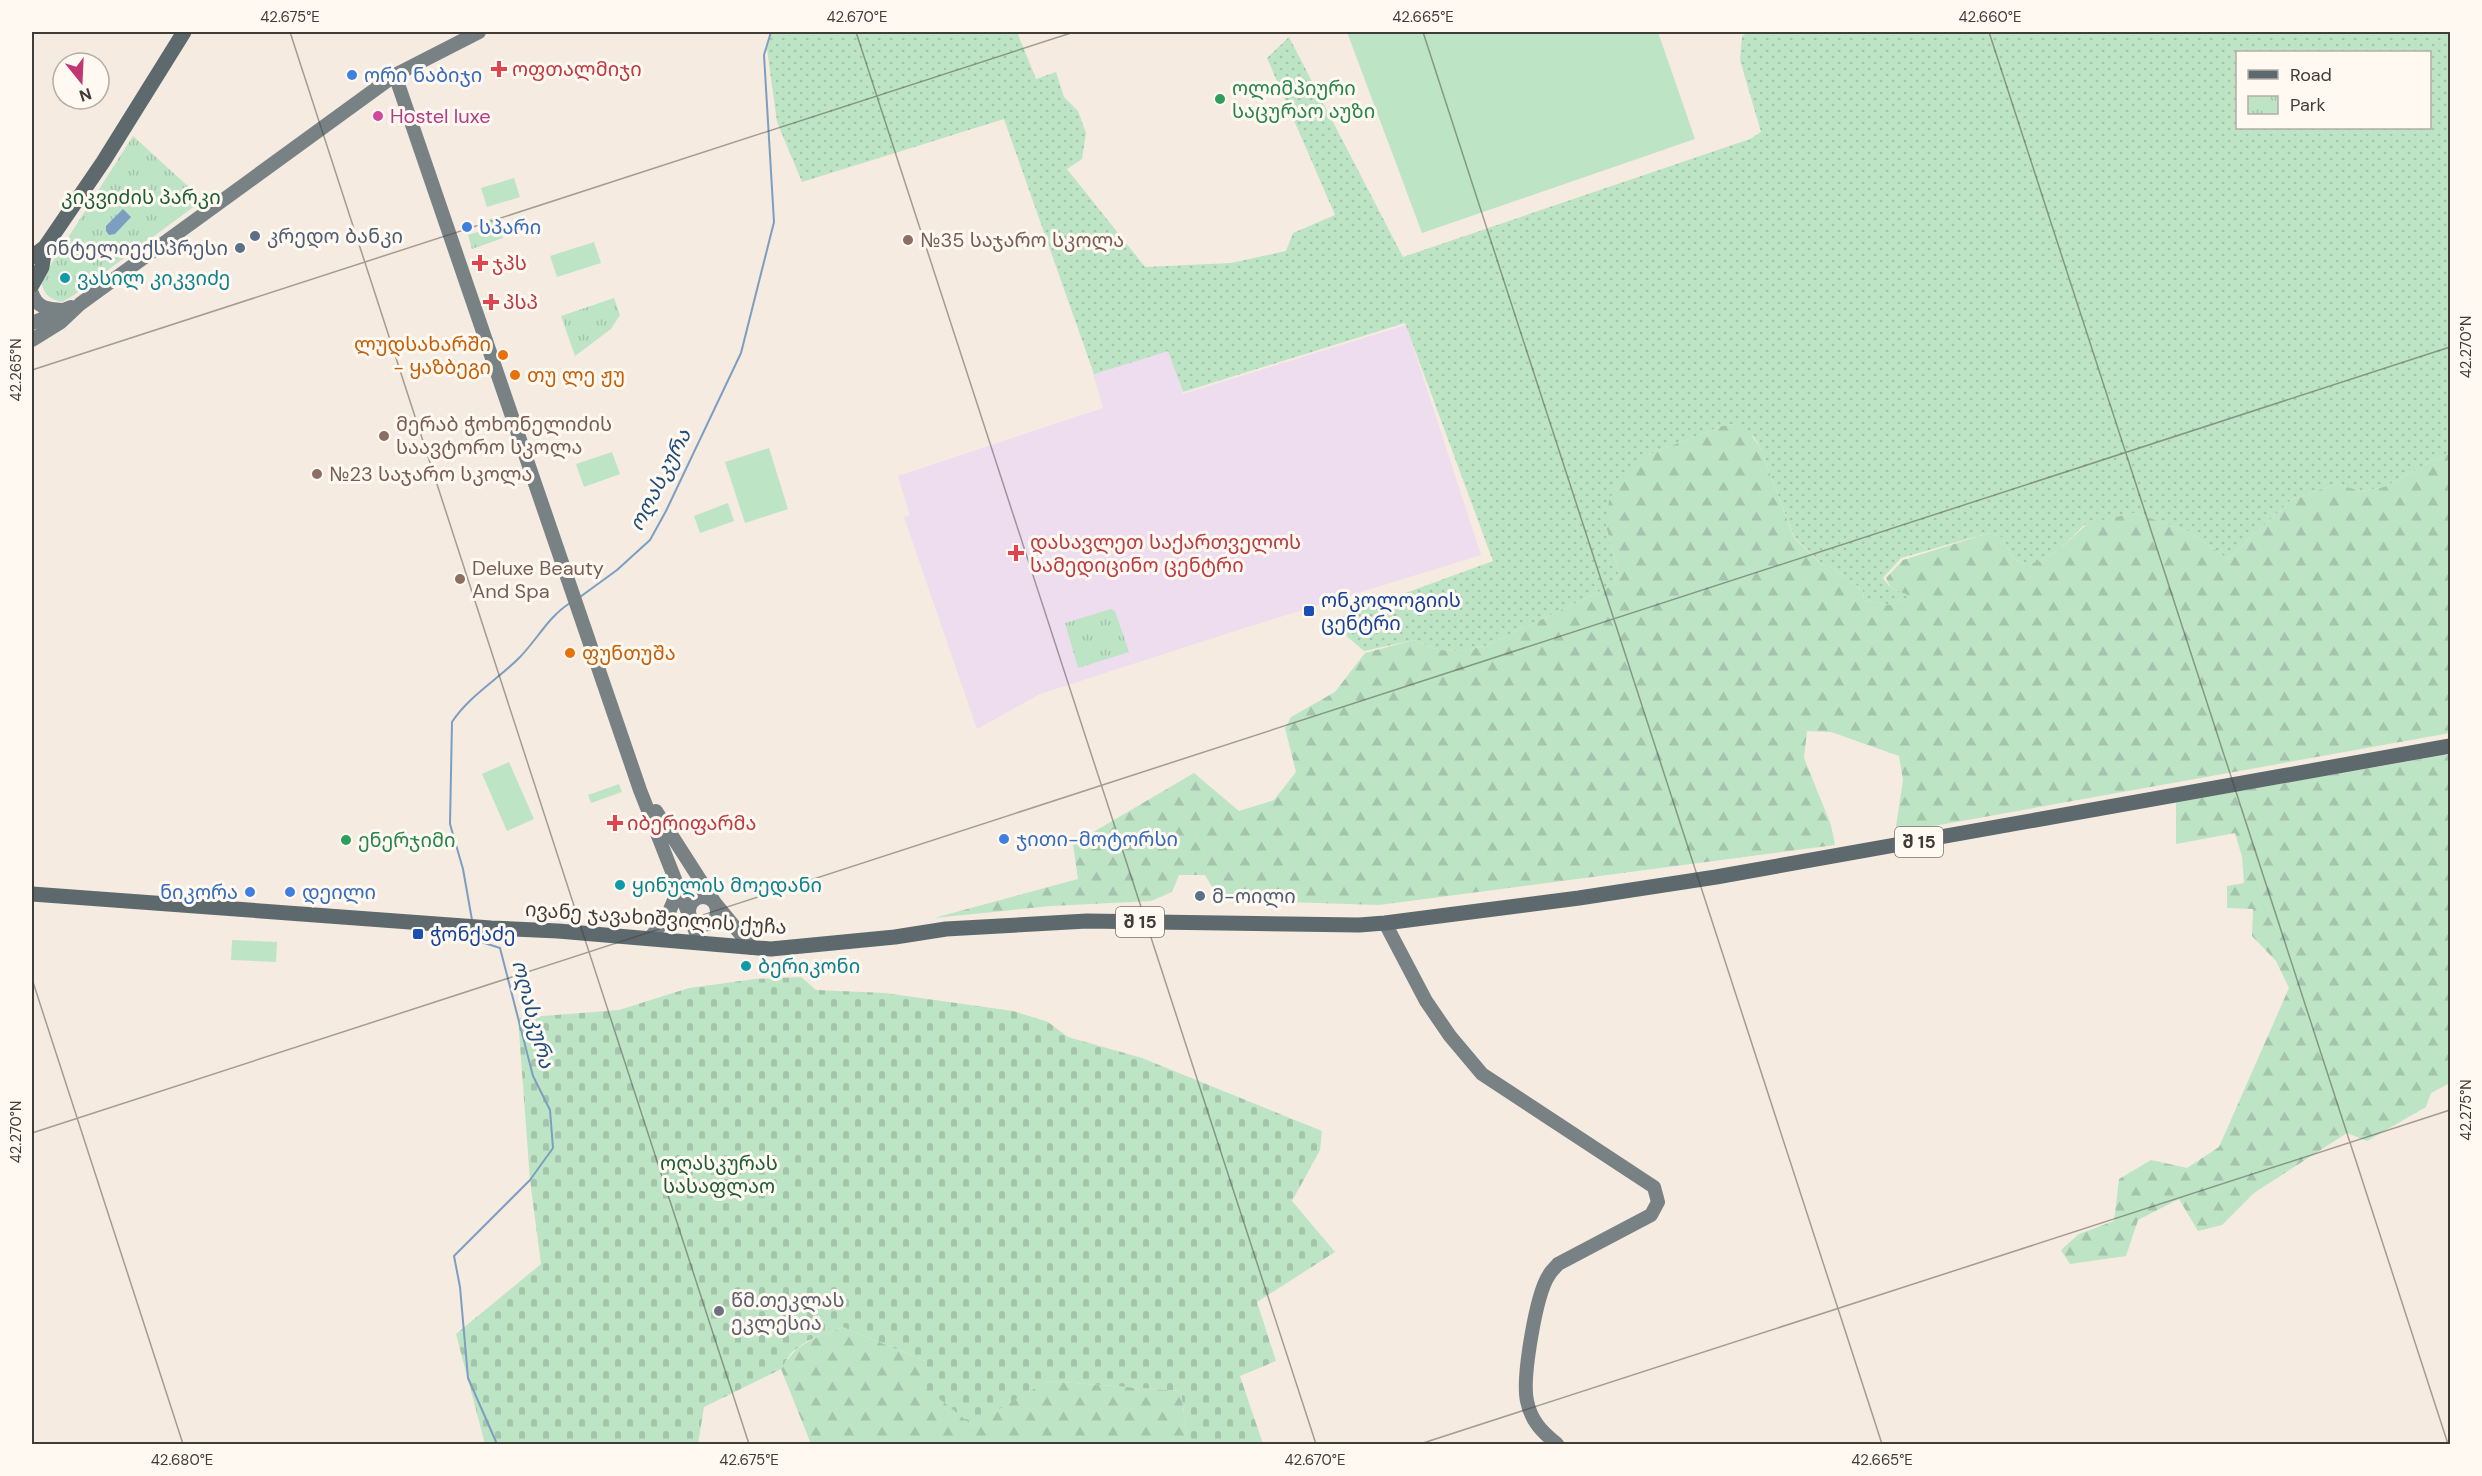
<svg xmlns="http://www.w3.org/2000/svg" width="2482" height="1476" viewBox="0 0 2482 1476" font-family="'DM Sans','Noto Sans Georgian',sans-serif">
  <defs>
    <pattern id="grass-dots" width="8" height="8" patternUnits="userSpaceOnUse" patternTransform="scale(1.5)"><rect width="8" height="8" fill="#bee4c6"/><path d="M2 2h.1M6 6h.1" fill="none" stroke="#a4c4ab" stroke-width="1.8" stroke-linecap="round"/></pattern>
    <pattern id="forest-firs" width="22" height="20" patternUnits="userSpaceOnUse" patternTransform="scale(1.5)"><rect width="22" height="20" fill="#bee4c6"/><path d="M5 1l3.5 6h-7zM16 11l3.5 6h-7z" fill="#a4c4ab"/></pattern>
    <pattern id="cemetery-stones" width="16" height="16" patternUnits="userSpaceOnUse" patternTransform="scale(1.5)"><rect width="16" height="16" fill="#bee4c6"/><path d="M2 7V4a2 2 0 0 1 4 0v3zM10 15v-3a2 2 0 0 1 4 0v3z" fill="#a4c4ab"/></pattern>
    <pattern id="park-tufts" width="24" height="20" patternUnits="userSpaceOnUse" patternTransform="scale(1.5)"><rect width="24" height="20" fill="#bee4c6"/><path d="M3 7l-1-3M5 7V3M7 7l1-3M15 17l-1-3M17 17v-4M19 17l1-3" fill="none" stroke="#a4c4ab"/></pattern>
  </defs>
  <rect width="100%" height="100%" fill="#f5ebe0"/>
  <path fill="#edddef" d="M1406 325 1481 555 1244 628 1040 694 977 729 904 517 910 515 898 476 1103 408 1093 373 1169 349 1183 394Z"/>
  <path fill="url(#grass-dots)" fill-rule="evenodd" d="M772 32H1017L1036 79 1056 72 1064 97 1078 111 1086 133 1082 159 1067 169 1145 267 1231 263 1286 251 1293 233 1335 215 1267 58 1289 37 1403 257 1750 139 1761 132 1740 60 1742 36 1748 32H2450V452L2384 487 2361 491 2336 484 2291 500 2228 559 2188 531 2135 513 2084 525 2060 549 2035 564H2025L2014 559 2001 537 1989 533 1901 558 1883 578 1891 588 1914 597 1889 605 1864 600 1863 591 1854 583 1833 568 1821 564 1794 537 1760 447 1754 437 1734 424 1722 426 1650 454 1606 526 1619 574 1613 585 1488 645 1464 651 1438 650 1414 640 1364 651 1329 621 1493 561 1405 323 1183 392 1168 351 1094 374 1004 119 802 182 777 122 767 49ZM2238 52H2430V128H2238Z"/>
  <path fill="url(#forest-firs)" d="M1734 424 1746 428 1760 447 1794 538 1821 564 1833 568 1854 583 1863 591 1864 600 1889 605 1913 597 1891 588 1886 578 1903 560 1989 533 2001 537 2014 559 2025 564 2038 562 2060 549 2088 523 2135 513 2188 531 2228 559 2291 500 2336 484 2361 491 2384 487 2450 452V733L1895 833 1903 780 1899 756 1831 732 1807 731 1804 758 1831 825 1835 845 1379 905 1220 900 1205 875H1179L1172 892 1151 901 1051 906 934 918 1078 879 1073 844 1194 773 1239 811 1274 800 1296 772 1285 728 1291 717 1335 692 1365 653 1414 640 1438 650 1464 651 1488 645 1613 585 1619 574 1606 526 1609 501 1620 478 1650 454 1722 426Z
    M2450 754V1083L2431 1093 2426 1107 2367 1141 2347 1133 2254 1193 2222 1225 2198 1231 2179 1199 2138 1220 2126 1256 2070 1264 2061 1250 2079 1234 2114 1221 2119 1179 2151 1160 2187 1168 2219 1147 2289 988 2276 961 2252 936 2253 909 2227 908V886L2244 883 2242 857 2235 833 2176 844V802Z
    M843 1327 925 1361 971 1425 1047 1381 1181 1391 1188 1444H811L781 1369C799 1341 813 1339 843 1327Z"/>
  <path fill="url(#cemetery-stones)" d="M801 977 816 990 885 993 1013 1011 1048 1022 1068 1037 1142 1058 1322 1131 1320 1150 1292 1201 1335 1252 1257 1302 1276 1361 1240 1376 1263 1444H1188L1181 1391 1047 1381 972 1425 927 1389 925 1361 843 1327 807 1341 791 1353 781 1369 704 1407 698 1444H485L456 1334 541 1264 530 1180 518 1018 619 1010 689 988 755 979Z"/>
  <path fill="url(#park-tufts)" d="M133 136 203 200 74 295 62 302C49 299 43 294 41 280Z
    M496 217 503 238 472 249 468 235 484 230 481 222Z
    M614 298 620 315 611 329 575 356 561 316Z
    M1111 609 1115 611 1129 652 1078 668 1065 623Z"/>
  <path fill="#bee4c6" d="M1347 32H1658L1695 139 1422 233Z
    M514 178 520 197 487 207 481 188Z
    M594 242 601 263 557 277 550 256Z
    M769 448 788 509 745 523 725 462Z
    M612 452 620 474 584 487 576 464Z
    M728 503 734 521 700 533 694 516Z
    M509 762 534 819 507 831 482 774Z
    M619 784 622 792 591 803 588 795Z
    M232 940 277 942 276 962 231 960Z"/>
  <path fill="#7c9ec1" d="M123 209 131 217 115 234 109 235 106 231V226Z"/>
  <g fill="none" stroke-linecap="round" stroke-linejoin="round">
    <path stroke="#7c9ec1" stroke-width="2" d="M580 597 617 570 650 540 666 511 741 353 774 222 764 55 771 32
      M472 920 463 869 450 824 452 722C469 696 497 680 519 658 537 640 548 617 570 603
      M473 932 475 940 500 948 533 1076 550 1110 553 1148 530 1180 454 1256 460 1287 468 1378 497 1444"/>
    <path stroke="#788285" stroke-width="14" d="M395 75 640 790 700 943
      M32 293C37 309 49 309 64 310
      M32 323 71 307
      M32 340 61 322 80 304 395 75 479 32
      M656 811 715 903 752 948
      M689 911a14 14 0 1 1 28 0a14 14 0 1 1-28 0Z
      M1385 923 1426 1001 1450 1036 1482 1074 1654 1187 1658 1202 1651 1215 1558 1264C1555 1268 1551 1271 1549 1275 1536 1294 1522 1378 1527 1401 1531 1421 1542 1432 1557 1444
      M650 938 667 917 679 888"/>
    <path stroke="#5d696d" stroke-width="15" d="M32 257 45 247 103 162 184 32
      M32 285 42 267 45 247
      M32 894 491 928 558 931 771 949 895 937 946 929 1087 921 1359 925 1385 923 1579 898 1716 877 2450 746"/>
  </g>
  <path fill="none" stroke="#403c37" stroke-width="1.5" stroke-opacity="0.45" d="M290 32 749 1444M856 32 1316 1444M1423 32 1882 1444M1989 32 2448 1444M32 370 1074 32M32 979 183 1444M32 1133 2450 347M1420 1444 2450 1110"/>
  <g fill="#e0444e" stroke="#fff9f2" stroke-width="2">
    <path d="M496 60h6v6h6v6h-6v6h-6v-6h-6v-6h6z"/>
    <path d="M477 254h6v6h6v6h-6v6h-6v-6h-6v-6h6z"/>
    <path d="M488 293h6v6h6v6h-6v6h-6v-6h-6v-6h6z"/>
    <path d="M1013 544h6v6h6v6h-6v6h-6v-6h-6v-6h6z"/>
    <path d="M612 814h6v6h6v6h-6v6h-6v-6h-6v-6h6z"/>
  </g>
  <g fill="#3f7fe0" stroke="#fff9f2" stroke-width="2">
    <circle cx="352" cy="75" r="6"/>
    <circle cx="467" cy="227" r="6"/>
    <circle cx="1004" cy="839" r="6"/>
    <circle cx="250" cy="892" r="6"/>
    <circle cx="290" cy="892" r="6"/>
  </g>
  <g fill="#2e9e5b" stroke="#fff9f2" stroke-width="2">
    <circle cx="1220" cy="99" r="6"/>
    <circle cx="346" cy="840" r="6"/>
  </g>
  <circle fill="#d1479c" stroke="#fff9f2" stroke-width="2" cx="378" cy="116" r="6"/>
  <g fill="#5c6f8a" stroke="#fff9f2" stroke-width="2">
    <circle cx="255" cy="236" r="6"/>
    <circle cx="240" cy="248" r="6"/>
    <circle cx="1200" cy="896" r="6"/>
  </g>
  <g fill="#8d6e63" stroke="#fff9f2" stroke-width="2">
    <circle cx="908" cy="240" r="6"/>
    <circle cx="384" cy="436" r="6"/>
    <circle cx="317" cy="474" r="6"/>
    <circle cx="460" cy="579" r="6"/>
  </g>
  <g fill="#0f9aa8" stroke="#fff9f2" stroke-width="2">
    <circle cx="65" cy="278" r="6"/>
    <circle cx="620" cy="885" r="6"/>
    <circle cx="746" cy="966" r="6"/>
  </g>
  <g fill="#e8710a" stroke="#fff9f2" stroke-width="2">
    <circle cx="503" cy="355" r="6"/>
    <circle cx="515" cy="375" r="6"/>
    <circle cx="570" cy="653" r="6"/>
  </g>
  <g fill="#1a4fb4" stroke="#fff9f2" stroke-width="2">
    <rect x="1303" y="605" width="12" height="12" rx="3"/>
    <rect x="412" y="928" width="12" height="12" rx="3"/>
  </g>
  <circle fill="#6b7280" stroke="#fff9f2" stroke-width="2" cx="719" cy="1311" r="6"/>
  <g text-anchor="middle" stroke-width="6" stroke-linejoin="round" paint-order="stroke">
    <g fill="#fff9f2" stroke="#79756f" stroke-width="1.5">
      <rect x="1895" y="827" width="48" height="30" rx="4.5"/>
      <rect x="1116" y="907" width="48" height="30" rx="4.5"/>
    </g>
    <g font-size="18" font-weight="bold" fill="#403c37">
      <text x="1919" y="848">შ 15</text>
      <text x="1140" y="928">შ 15</text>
    </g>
    <g font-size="20" fill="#be3a42" stroke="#fff9f2" text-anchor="start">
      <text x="512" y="76">ოფთალმიჯი</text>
      <text x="492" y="270">ჯპს</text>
      <text x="503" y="309">პსპ</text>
      <text x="1030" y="549">დასავლეთ საქართველოს<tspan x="1030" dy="23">სამედიცინო ცენტრი</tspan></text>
      <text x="627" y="830">იბერიფარმა</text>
    </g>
    <g font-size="20" fill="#366cbe" stroke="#fff9f2" text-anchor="start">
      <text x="364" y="82">ორი ნაბიჯი</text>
      <text x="479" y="234">სპარი</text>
      <text x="1016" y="846">ჯითი-მოტორსი</text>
      <text x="238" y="899" text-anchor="end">ნიკორა</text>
      <text x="302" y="899">დეილი</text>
    </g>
    <g font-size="20" fill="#27864d" stroke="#fff9f2" text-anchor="start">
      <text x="1232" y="95">ოლიმპიური<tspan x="1232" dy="23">საცურაო აუზი</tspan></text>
      <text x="358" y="847">ენერჯიმი</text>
    </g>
    <g font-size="20" fill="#b23c85" stroke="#fff9f2" text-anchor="start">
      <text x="390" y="123">Hostel luxe</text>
    </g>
    <g font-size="20" fill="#1d5e35" stroke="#fff9f2">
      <text x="141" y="204">კიკვიძის პარკი</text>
      <text x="719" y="1170">ოღასკურას<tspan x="719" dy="23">სასაფლაო</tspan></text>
    </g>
    <g font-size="20" fill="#4e5e75" stroke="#fff9f2" text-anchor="start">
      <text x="267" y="243">კრედო ბანკი</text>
      <text x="228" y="255" text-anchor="end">ინტელიექსპრესი</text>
      <text x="1212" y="903">მ-ოილი</text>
    </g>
    <g font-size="20" fill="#785e54" stroke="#fff9f2" text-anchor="start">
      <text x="920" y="247">№35 საჯარო სკოლა</text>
      <text x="396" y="431">მერაბ ჭოხონელიძის<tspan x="396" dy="23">საავტორო სკოლა</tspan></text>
      <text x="329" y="481">№23 საჯარო სკოლა</text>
      <text x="472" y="575">Deluxe Beauty<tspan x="472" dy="23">And Spa</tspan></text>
    </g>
    <g font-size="20" fill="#0d838f" stroke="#fff9f2" text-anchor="start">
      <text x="77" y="285">ვასილ კიკვიძე</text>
      <text x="632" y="892">ყინულის მოედანი</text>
      <text x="758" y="973">ბერიკონი</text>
    </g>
    <g font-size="20" fill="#c56008" stroke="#fff9f2" text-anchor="start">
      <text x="491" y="351" text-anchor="end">ლუდსახარში<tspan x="491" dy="23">- ყაზბეგი</tspan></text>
      <text x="527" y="382">თუ ლე ჟუ</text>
      <text x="582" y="660">ფუნთუშა</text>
    </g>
    <g font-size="20" fill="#164399" stroke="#fff9f2" text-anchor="start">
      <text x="1321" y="607">ონკოლოგიის<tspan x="1321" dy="23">ცენტრი</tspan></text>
      <text x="430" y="941">ჭონქაძე</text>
    </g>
    <g font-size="20" fill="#403c37" stroke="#fff9f2">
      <text transform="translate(656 918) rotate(4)" y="7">ივანე ჯავახიშვილის ქუჩა</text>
    </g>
    <g font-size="20" fill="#5b616d" stroke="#fff9f2" text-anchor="start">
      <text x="731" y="1307">წმ.თეკლას<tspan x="731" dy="23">ეკლესია</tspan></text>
    </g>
    <g font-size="21" font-style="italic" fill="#1c4d7c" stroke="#fff9f2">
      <text transform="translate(660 480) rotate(-63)" y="7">ოღასკურა</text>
      <text transform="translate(533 1014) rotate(75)" y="7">ოღასკურა</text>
    </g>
  </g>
  <rect width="2482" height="1476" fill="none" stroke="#fff9f2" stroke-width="66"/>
  <rect x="2236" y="51" width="195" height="78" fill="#fff9f2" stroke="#b3ada7" stroke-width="1.5"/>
  <rect x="2248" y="70" width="30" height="9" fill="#5d696d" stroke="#b3ada7" stroke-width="1.5"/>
  <text x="2290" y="81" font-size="18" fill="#403c37">Road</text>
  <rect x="2248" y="96" width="30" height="18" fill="url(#park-tufts)" stroke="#b3ada7" stroke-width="1.5"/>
  <text x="2290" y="111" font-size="18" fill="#403c37">Park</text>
  <g transform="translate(81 81) rotate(162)"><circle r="28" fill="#fff9f2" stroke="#b3ada7" stroke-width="1.5"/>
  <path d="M0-4.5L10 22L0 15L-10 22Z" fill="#c03774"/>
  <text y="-9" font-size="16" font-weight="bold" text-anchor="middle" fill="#403c37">N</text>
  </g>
  <rect x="33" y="33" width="2416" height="1410" fill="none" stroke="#403c37" stroke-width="2"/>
  <g font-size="15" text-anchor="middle" fill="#403c37">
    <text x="290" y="22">42.675°E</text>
    <text x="857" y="22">42.670°E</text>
    <text x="1423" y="22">42.665°E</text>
    <text x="1990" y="22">42.660°E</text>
    <text transform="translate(2466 347) rotate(-90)" y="5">42.270°N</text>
    <text transform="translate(16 370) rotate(-90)" y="5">42.265°N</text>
    <text transform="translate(2466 1110) rotate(-90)" y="5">42.275°N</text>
    <text transform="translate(16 1132) rotate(-90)" y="5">42.270°N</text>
    <text x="182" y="1465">42.680°E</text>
    <text x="749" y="1465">42.675°E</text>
    <text x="1315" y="1465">42.670°E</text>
    <text x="1882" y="1465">42.665°E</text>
  </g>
</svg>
